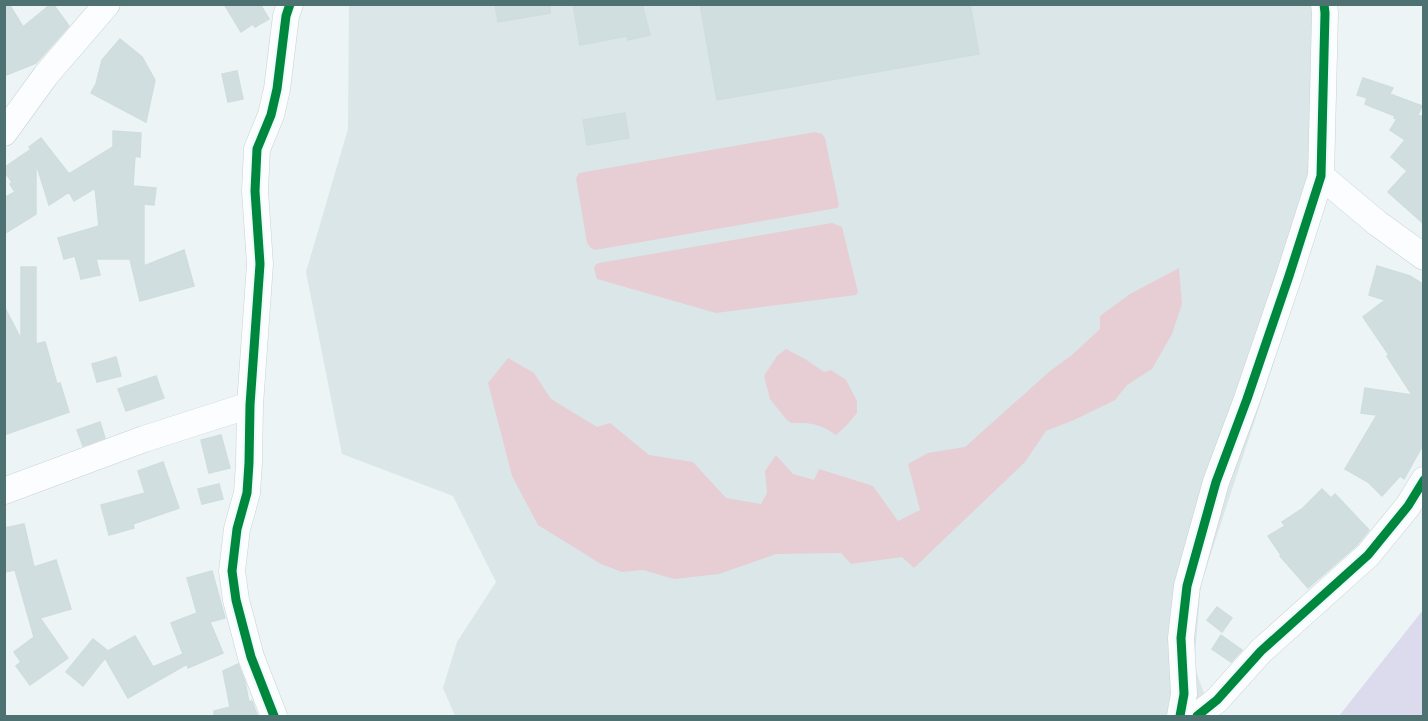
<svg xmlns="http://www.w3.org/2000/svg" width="1428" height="721" viewBox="0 0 1428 721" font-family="'Open Sans',sans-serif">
  <rect width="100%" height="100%" fill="#ecf4f6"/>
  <path fill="#dbe6e8" d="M349 5H1321L1322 180 1297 247 1274 362 1201 584 1194 666 1209 707 1200 716H455L443 688 457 642 496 582 453 496 342 454 306 272 348 129Z"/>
  <path fill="#dcdbee" d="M1423 610V716H1339Z"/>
  <path fill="#e6ced4" d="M815 132 822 134 825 138 839 205 837 208 595 250 591 248 587 243 576 178 579 173Z
    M832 223 842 227 858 292 856 295 716 313 597 279 594 269 595 265 599 263Z
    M1179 268 1182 304 1172 334 1152 369 1127 385 1115 400 1074 420 1046 431 1025 462 914 568 902 557 851 564 841 553 776 554 719 574 674 579 643 570 622 572 601 564 538 525 512 476 488 383 508 358 534 373 551 399 597 427 610 423 649 455 693 462 726 498 761 504 767 493 765 471 776 455 793 474 814 480 819 469 873 486 898 521 920 510 908 464 928 453 965 447 1050 371 1072 355 1100 329V316L1130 294Z
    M786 349 805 359 824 372 831 370 846 380 857 401V413L846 426 836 435C818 423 813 423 791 423L786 419 770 399 764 376 777 356Z"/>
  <path fill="#d1dedf" stroke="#cfdddf" stroke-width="1.5" d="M4 4H9L23 27 51 4H53L69 26 36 63 4 76Z
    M224 4H260L269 19 255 27 253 24 241 32Z
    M495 4H550V13L498 22Z
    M573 4H642L650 35 628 40 627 36 580 45Z
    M700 4H970L979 54 717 100Z
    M120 39 142 57 155 80 146 122 91 93 96 84 102 60Z
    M237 71 243 99 228 102 222 74Z
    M1363 78 1393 88 1390 94 1422 106 1418 115 1424 117V224L1388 192 1407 171 1391 157 1405 140 1390 130 1397 119 1394 118 1395 116 1365 104 1367 98 1357 95Z
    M625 113 629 138 587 145 583 120Z
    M113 131 141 133 140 157 135 156 133 186 156 188 154 205 144 204V266L184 250 194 286 140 301 130 259H96L100 275 81 279 75 256 64 259 58 238 99 226 95 188 74 201 69 192 49 205 36 163V214L4 234V198L15 192 10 184 12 182 4 171V168L31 149 29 147 41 138 69 174 113 147Z
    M1377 266 1410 276 1424 285V443L1404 479 1400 476 1382 496 1368 482 1345 469 1377 415 1361 413 1365 388 1412 395 1387 356 1389 355 1363 317 1385 300 1369 295Z
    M21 267H36V344L45 342 57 384 60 383 69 412 4 435V306L21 339Z
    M116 357 121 376 97 382 92 364Z
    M156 376 164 398 126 411 118 389Z
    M100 422 105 438 83 446 77 430Z
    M221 435 230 468 209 473 201 440Z
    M163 462 179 508 133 524 134 528 109 535 101 505 145 493 138 471Z
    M219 484 223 499 202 504 198 489Z
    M1322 489 1331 498 1335 494 1369 530 1357 545 1308 588 1280 556 1281 555 1268 536 1285 526 1282 522 1302 509Z
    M24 524 34 567 56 560 71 609 40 618 68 658 30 685 16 666 21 662 14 652 34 637 15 570 4 572V528Z
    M212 571 225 618 210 622 223 653 188 668 187 664 128 698 105 658 83 686 66 672 93 639 108 651 135 636 153 667 183 654 171 623 197 613 187 578Z
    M1217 607 1232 618 1222 632 1207 620Z
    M1221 635 1242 650 1231 662 1212 649Z
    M238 664 245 682 249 702 252 701 258 717H214V711L230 707 223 671Z"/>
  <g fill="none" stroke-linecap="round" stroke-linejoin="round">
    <defs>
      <path id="minor" d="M4 133 46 75 107 4
        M1321 176 1377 223 1424 257
        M4 491 144 439 250 405
        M274 716 251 657 236 600 232 571 237 529 247 493 249 463 250 405 260 264 255 191 257 149 271 115 277 89 286 16 290 4
        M1180 716 1184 694 1181 638 1187 586 1216 482 1247 399 1289 276 1321 176 1325 13 1324 4
        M1197 716 1217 700 1261 651 1368 555 1408 506 1424 480"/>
    </defs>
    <use href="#minor" stroke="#c8d2d4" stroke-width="27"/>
    <use href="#minor" stroke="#fcfdfe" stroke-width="26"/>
    <defs>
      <path id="cycleway" d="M274 716 251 657 236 600 232 571 237 529 247 493 249 463 250 405 260 264 255 191 257 149 271 115 277 89 286 16 290 4
        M1180 716 1184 694 1181 638 1187 586 1216 482 1247 399 1289 276 1321 176 1325 13 1324 4
        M1197 716 1217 700 1261 651 1368 555 1408 506 1424 480"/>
    </defs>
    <use href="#cycleway" stroke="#eef9fd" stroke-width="13"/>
    <use href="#cycleway" stroke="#00873e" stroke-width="9"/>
  </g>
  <rect width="1428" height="721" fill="none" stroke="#4e7272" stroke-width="12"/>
</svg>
